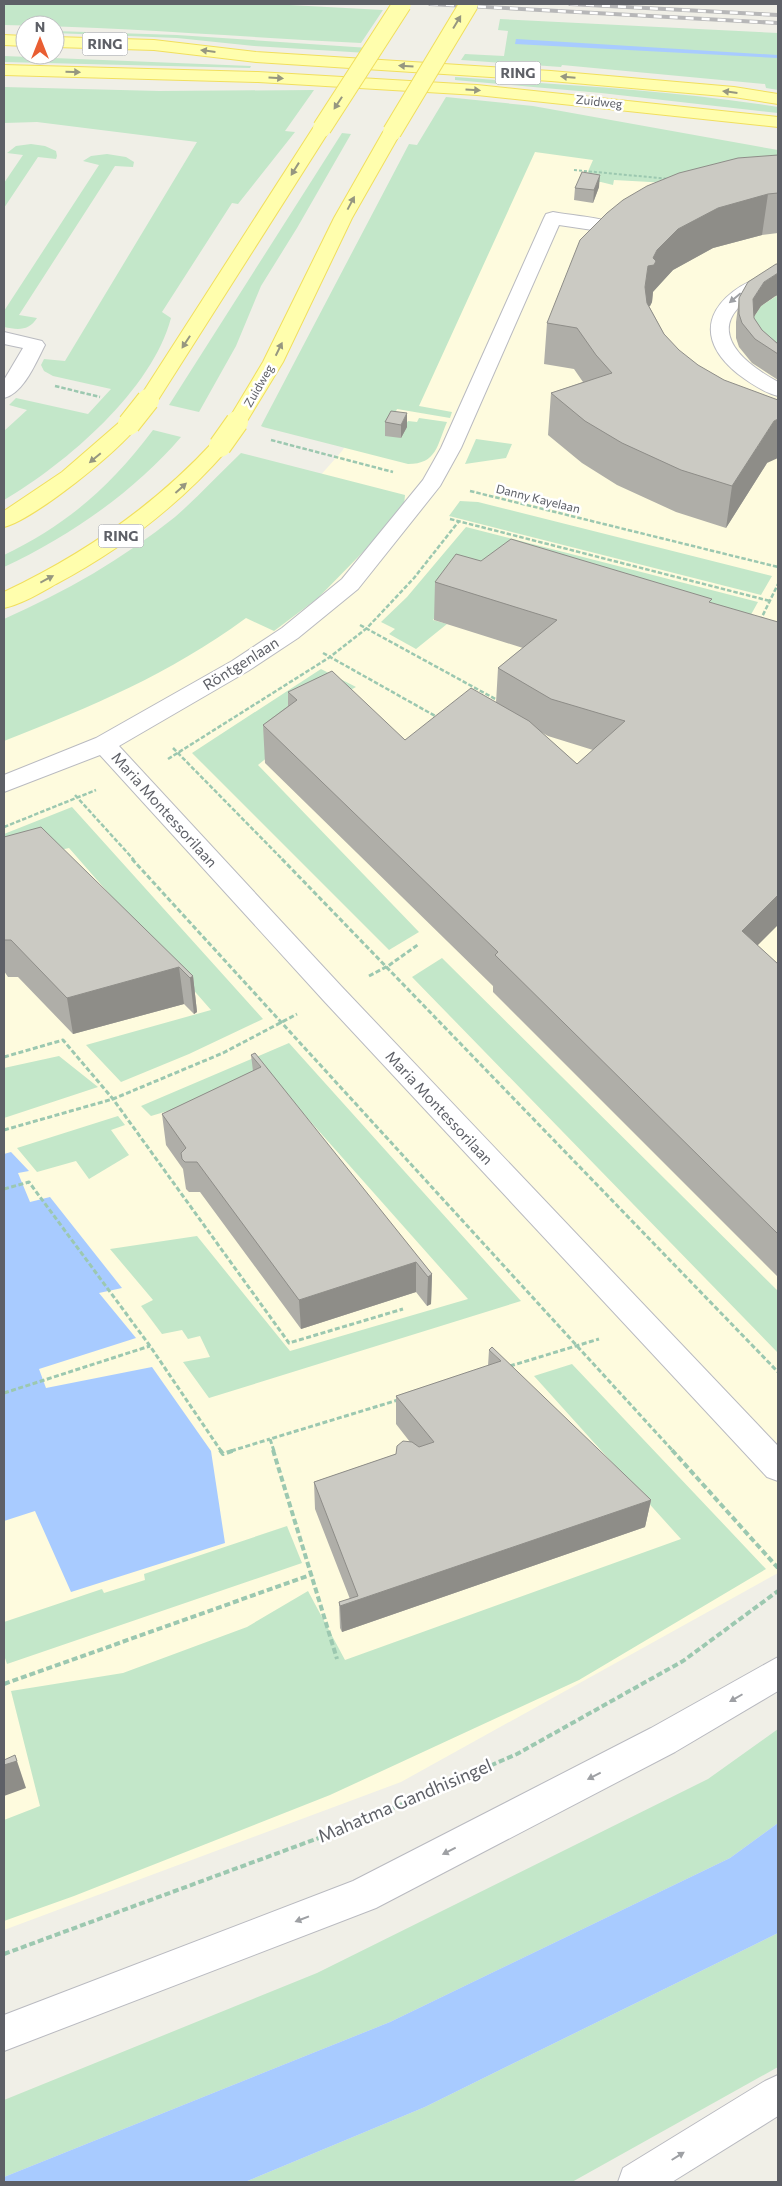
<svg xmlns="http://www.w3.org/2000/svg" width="782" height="2186" viewBox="0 0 782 2186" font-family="Commissioner,sans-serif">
  <rect width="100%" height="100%" fill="#f0efe7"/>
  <path fill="#fefbde" d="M534 146 778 164V1573L401 1782 4 1930V725L218 591 342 451Z"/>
  <path fill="#c3e7c9" d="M4 4H271L383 10 361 43C242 37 120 27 4 25Z
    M500 19 778 33V90L766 88 765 84 562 65 561 67 461 60 465 54 504 56 508 31 498 30Z
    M55 31 177 35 369 48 367 53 254 46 177 38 55 33Z
    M4 56 251 66 250 68 4 62Z
    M455 77C563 85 672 90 778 107V113L601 93 455 80Z
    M4 87 159 91 314 90 285 131 295 132 238 204 232 203 162 312 171 318C152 390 67 463 4 500V431L27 410 9 405 16 398 88 414 111 389 53 376 44 371 41 365 44 359 65 361 197 142 37 122 4 123Z
    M446 97 533 106 778 150V189L614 180 613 185 601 182 583 183 593 160 535 152 419 406 452 412 450 418 397 409 385 435 405 426 408 421 417 422 419 418 447 422C437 445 437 464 408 464L263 427 261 426 409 144 417 145Z
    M342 133 351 134 297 228 261 286 236 346 199 412 169 405Z
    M31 144 45 146 56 151 57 156 56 159 38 157 4 208V183L23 155 7 153 16 146Z
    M107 154 126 157 134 162 133 167 115 166 19 315 37 318C29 331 18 330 4 327V311L99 165 83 161 91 156Z
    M778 295V371L750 323 761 306Z
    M153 430 181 437C135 491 69 537 4 567V555C68 524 110 487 153 430Z
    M476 439 512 444 506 458 465 464Z
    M241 453 405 495 404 506 363 552 318 598 274 631 246 618C168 675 93 706 4 741V619C65 592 123 559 175 517 198 497 219 474 241 453Z
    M460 501 478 502 772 576 761 595 449 516Z
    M466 527 758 602 738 638 455 591 433 620 447 624 416 649 389 634 395 629 381 622 407 597Z
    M321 669 356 687 281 727 291 738 258 765 419 932 389 950 192 753Z
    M72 807 263 1019 189 1054 121 1082 86 1045 211 1010 69 848 4 863V834Z
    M442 958 778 1291V1353L412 977Z
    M289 1043 521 1301 209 1398 183 1362 210 1357 200 1336 188 1339 182 1330 162 1334 141 1306 153 1300 110 1249 197 1236 290 1351 468 1299 270 1076 231 1092 151 1116 141 1106Z
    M59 1056 98 1087 4 1118V1068Z
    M118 1116 125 1125 111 1130 129 1155 89 1179 76 1161 37 1172 17 1148Z
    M572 1364 766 1569 579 1680 330 1795 74 1896 4 1921V1820L40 1806 11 1691 123 1673 247 1627 308 1591 345 1660 681 1539 534 1376Z
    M287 1526 302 1563 7 1664 4 1655V1622L102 1589 104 1593 145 1580 144 1574Z
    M778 1729V1823L730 1858 390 2022 4 2177V2100L317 1973 708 1779Z
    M778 1933V2067L572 2182H245L425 2107Z"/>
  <path fill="#a8cbff" d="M516 39 778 55V58L515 44Z
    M11 1152 29 1171 18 1173 30 1202 50 1197 122 1288 99 1293 136 1338 39 1369 46 1388 152 1367 211 1451 225 1543 71 1592 35 1511 4 1521V1154Z
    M778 1823V1933L425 2107 245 2182H4V2177L390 2022 730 1858Z"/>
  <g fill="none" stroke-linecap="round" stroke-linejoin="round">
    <defs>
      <path id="minor" d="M553 212C573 216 627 219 638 235L636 239 629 241 606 232 559 225 461 448 440 486 358 589 298 638 248 671 119 746 342 987 778 1446V1481L767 1477 324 1001 100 755 4 792V775L96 738 232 661 282 628 342 579 423 480 441 448 544 218 546 214Z
        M778 271V284C707 312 718 349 778 382V396C763 392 750 383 738 374 681 328 723 285 778 271Z
        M4 332 42 341 45 345C36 362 24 393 4 398V380L23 348 4 344Z
        M778 1657V1691L675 1752 376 1908 4 2051V2015L353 1881 651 1728Z
        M778 2075V2116L672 2182H618L623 2168 765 2081Z"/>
      <path id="major" d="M4 35 25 36V46L4 45Z
        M55 37 154 40 256 52 551 71 734 87 778 94V104L734 97 551 81 256 62 154 50 55 47Z
        M4 65 258 72 477 85 778 117V127L477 95 258 82 4 75Z
        M322 123 328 124 331 128 158 400 155 404 148 406 141 404 138 400 313 128 316 124Z
        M392 127 398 128 401 132 352 218 283 362 244 426 237 428 230 426 227 422 263 362 334 218 383 132 386 128Z
        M129 418 136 420 139 424C121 450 33 520 4 527V511L62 472 122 420Z
        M220 440 227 442 230 446 227 450C178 506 122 549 56 584 40 593 22 604 4 608V592C84 554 153 507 213 442Z"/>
    </defs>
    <use href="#minor" stroke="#b9bac0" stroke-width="2"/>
    <use href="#major" stroke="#f1df5e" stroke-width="2"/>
    <path stroke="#9cc8b0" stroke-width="2" stroke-dasharray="3 2" stroke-linecap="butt" d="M574 170 670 179"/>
    <path stroke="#9cc8b0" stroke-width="2.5" stroke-dasharray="4.5 2" stroke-linecap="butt" d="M55 386 100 397
      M271 440 393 472
      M470 491 778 567
      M450 519 770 601
      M760 621 778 584
      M360 625 499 701
      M323 653 437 717
      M173 748 283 860
      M168 759 330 657 367 628 414 578 459 521
      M75 795 134 860
      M4 827 96 790"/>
    <path stroke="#9cc8b0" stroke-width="3" stroke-dasharray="5 2.5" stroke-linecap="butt" d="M132 859 673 1451
      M282 859 778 1372
      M369 976 388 966 419 944
      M4 1057 63 1040 113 1099 289 1343 403 1309
      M4 1130 113 1099 223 1053 297 1014
      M4 1189 29 1182 150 1346 221 1451
      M510 1366 599 1339
      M4 1393 150 1346
      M231 1451 270 1439
      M274 1451 270 1439 398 1400"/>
    <path stroke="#9cc8b0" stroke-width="4" stroke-dasharray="6 3" stroke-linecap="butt" d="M220 1450 223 1454 235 1450
      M273 1450 337 1659
      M672 1450 778 1568
      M4 1684 313 1574
      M4 1954 354 1825 517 1754 683 1661 778 1591"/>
    <use href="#minor" fill="#fff" fill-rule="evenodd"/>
    <use href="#major" fill="#fffead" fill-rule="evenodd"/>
    <defs>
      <path id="rail" d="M430 4 778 23
        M570 4 778 15"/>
    </defs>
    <use href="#rail" stroke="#b7b7b8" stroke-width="4"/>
    <use href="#rail" stroke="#fff" stroke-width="2.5" stroke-dasharray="8" stroke-linecap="butt"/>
    <defs>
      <path id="major-bridge-far1" d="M322 128 402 4
        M392 132 469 4"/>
      <path id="major-bridge" d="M129 424 148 400
        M220 446 237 422"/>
    </defs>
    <use href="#major-bridge-far1" stroke="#f1df5e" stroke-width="20" stroke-linecap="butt"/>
    <use href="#major-bridge" stroke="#f1df5e" stroke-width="24" stroke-linecap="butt"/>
    <use href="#major-bridge-far1" stroke="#fffead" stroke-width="18"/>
    <use href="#major-bridge" stroke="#fffead" stroke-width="22"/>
  </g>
  <path fill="#afaea8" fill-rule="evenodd" d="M778 155V233L762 235 713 248 673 270 653 291 652 302 650 306H649L664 334 767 463 726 528 676 512 617 485 582 463 548 435 551 393 583 382 574 369 544 364 547 323Z
    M599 187 593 203 574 200 575 188Z
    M774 297 761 306 754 316V318L762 330 778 344V380L752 363 739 347 736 338V322L739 298Z
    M391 411 407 427 401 438 385 436V422Z
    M481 561 712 603 757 945 778 964V1277L493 992V986L265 763 263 725 288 706V692L405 740 496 703 498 668 523 648 434 620 435 582ZM541 732 548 736 593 750 577 764Z
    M4 837 193 976 197 1012 194 1014 184 1004 73 1034 18 977H8L4 971Z
    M251 1055 432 1274 431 1304 427 1306 416 1292 301 1329 200 1192H189L186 1189 183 1169 166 1145 162 1114 253 1071Z
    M489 1350 651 1500 645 1527 342 1632 340 1628 339 1602 350 1599 315 1509 314 1482 396 1454 410 1442 396 1424V1396L488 1366Z"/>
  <path fill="#8e8d88" d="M600 175 599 187 593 203 594 190Z
    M768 194 762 235 713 248 673 270 653 292 652 302 650 306 644 307 645 287 648 266 657 250 678 229 718 208Z
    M778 273V295L774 297 761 306 750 323 753 299 764 282Z
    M407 413V427L401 438V425Z
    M778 419V458L767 463 726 528 732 486 774 421Z
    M778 895V925L735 968 742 931Z
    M179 967 184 1004 73 1034 67 998Z
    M193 976 197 1012 194 1014 190 978Z
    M416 1262V1292L301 1329 299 1300Z
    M432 1274 431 1304 427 1306 428 1277Z
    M651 1500 645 1527 342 1632 340 1606Z
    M15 1755 26 1788 4 1796V1765Z"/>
  <path fill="#cbcac3" stroke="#8e8d88" d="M778 155V193L768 194 718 208 678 229 657 250 653 258 656 261 654 265 648 266 645 287 647 303 664 334 679 350 698 365 724 380 778 400V419L774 421 732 486 681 470 622 443 585 421 551 393 612 373 596 355 577 328 547 323 580 240 607 213 623 200 647 186 679 173 738 158Z
    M582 172 600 175 594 190 575 188Z
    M776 264H778V273L764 282 753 299 754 318 762 330 778 344V354L755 339 742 323 739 314V298L748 282Z
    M391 411 407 413 401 425 385 422Z
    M511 539 712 599 709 602 778 622V895L742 931 778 964V1234L495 955 498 952 263 725 297 700 288 692 332 671 405 740 471 688 529 721 577 764 625 721 551 699 498 668 557 620 435 582 456 554 481 561Z
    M41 827 193 976 190 978 179 967 67 998 11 940H4V837Z
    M255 1053 432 1274 428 1277 416 1262 299 1300 197 1162H185L182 1159 181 1153 186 1148 162 1114 261 1067 251 1055Z
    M492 1347 651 1500 340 1606 339 1602 358 1596 314 1482 396 1454 397 1446 403 1441 412 1442 419 1447 434 1442 396 1396 501 1361 489 1350Z
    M15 1755 17 1761 4 1765V1760Z"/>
  <defs><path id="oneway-solid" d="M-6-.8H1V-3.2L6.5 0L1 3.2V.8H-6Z" transform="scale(1.25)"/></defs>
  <g fill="#969780">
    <use href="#oneway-solid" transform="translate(457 22) rotate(-59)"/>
    <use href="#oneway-solid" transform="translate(208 51) rotate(-173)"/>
    <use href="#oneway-solid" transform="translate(406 66) rotate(-176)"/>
    <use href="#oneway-solid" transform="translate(73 72) rotate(1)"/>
    <use href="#oneway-solid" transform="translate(568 77) rotate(-175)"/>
    <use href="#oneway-solid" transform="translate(276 78) rotate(3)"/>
    <use href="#oneway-solid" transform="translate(473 90) rotate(4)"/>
    <use href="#oneway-solid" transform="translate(730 92) rotate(-173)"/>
    <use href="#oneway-solid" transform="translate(338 103) rotate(123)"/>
    <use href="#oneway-solid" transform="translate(295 169) rotate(122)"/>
    <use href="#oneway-solid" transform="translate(351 203) rotate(-62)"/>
    <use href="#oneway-solid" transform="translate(186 342) rotate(123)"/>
    <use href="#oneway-solid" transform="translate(279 349) rotate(-64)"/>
    <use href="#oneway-solid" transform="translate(95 458) rotate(140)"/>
    <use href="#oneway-solid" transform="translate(181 488) rotate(-42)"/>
    <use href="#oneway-solid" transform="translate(47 579) rotate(-28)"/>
  </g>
  <g fill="#9ea0a4">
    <use href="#oneway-solid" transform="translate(735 298) rotate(140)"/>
    <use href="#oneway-solid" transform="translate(736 1698) rotate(150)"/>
    <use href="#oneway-solid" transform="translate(594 1776) rotate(153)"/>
    <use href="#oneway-solid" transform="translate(449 1851) rotate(153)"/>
    <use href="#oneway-solid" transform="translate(302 1919) rotate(159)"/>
    <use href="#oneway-solid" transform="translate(678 2156) rotate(-32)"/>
  </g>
  <g text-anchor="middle" stroke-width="5" stroke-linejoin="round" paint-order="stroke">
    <g font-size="12" fill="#5e6067" stroke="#fff">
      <text transform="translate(599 102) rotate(6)" y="4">Zuidweg</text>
      <text transform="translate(259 386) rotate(-60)" y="4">Zuidweg</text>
      <text transform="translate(538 499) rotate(14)" y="4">Danny Kayelaan</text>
    </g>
    <g fill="#fff" stroke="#8e9095" stroke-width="1">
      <rect x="82.5" y="32.5" width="45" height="23" rx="4"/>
      <rect x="495.5" y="61.5" width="45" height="23" rx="4"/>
      <rect x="98.5" y="524.5" width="45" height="23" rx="4"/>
    </g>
    <g font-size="14" font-weight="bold" fill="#5e6067">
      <text x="105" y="49">RING</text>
      <text x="518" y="78">RING</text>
      <text x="121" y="541">RING</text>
    </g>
    <g font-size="15" fill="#5e6067" stroke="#fff">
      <text transform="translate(241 664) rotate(-32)" y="5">Röntgenlaan</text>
      <text transform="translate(164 810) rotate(48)" y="5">Maria Montessorilaan</text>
      <text transform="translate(439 1108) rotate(47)" y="5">Maria Montessorilaan</text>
    </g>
    <g font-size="18" fill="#5e6067" stroke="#fff">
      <text transform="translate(405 1801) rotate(-23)" y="6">Mahatma Gandhisingel</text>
    </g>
  </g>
  <rect width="782" height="2186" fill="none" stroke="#5e6067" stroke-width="10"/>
  <g transform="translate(40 40)"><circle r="24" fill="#ffffff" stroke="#bfbfc2"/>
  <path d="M0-4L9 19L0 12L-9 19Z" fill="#e95e33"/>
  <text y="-8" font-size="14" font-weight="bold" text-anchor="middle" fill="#5e6067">N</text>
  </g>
</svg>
